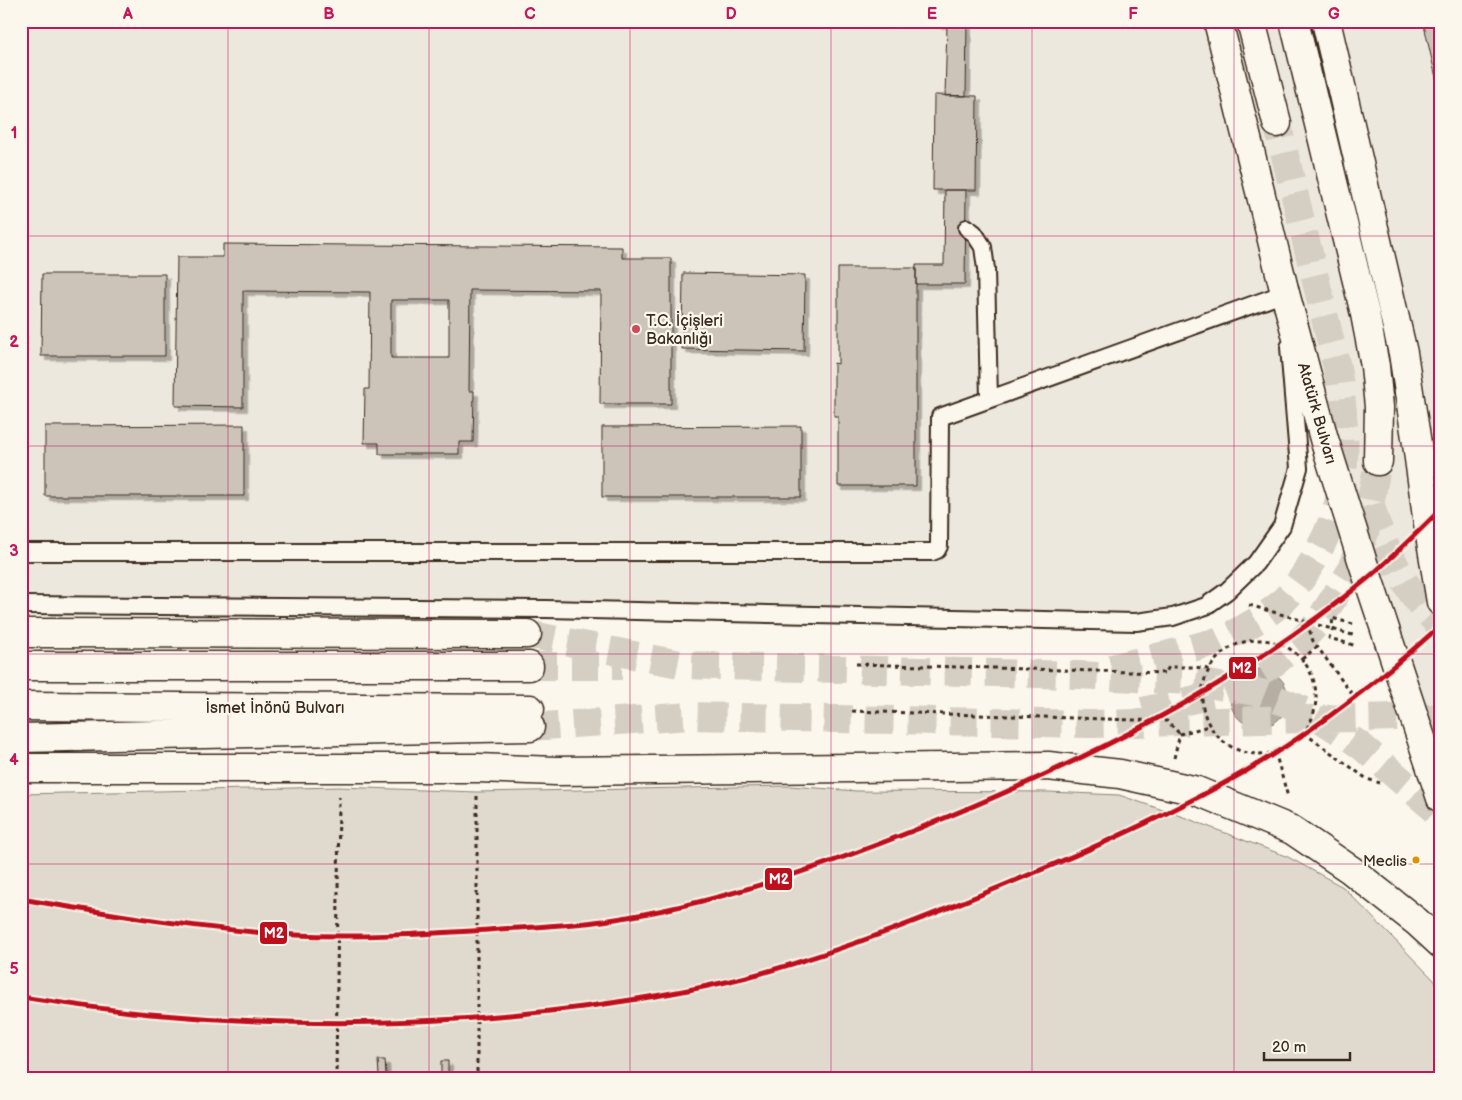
<svg xmlns="http://www.w3.org/2000/svg" width="1462" height="1100" viewBox="0 0 1462 1100" font-family="'Balsamiq Sans',sans-serif">
  <defs>
    <filter id="shadow"><feDropShadow dx="4.5" dy="4.5" stdDeviation="0" flood-color="#0004"/></filter>
  </defs>
  <rect width="100%" height="100%" fill="#fbf7ec"/>
  <filter id="ink" filterUnits="userSpaceOnUse"><feTurbulence type="fractalNoise" baseFrequency=".02" numOctaves="2"/><feDisplacementMap in="SourceGraphic" scale="10" xChannelSelector="R" yChannelSelector="G"/><feConvolveMatrix kernelMatrix="1 2 1 2 8 2 1 2 1" color-interpolation-filters="sRGB"/></filter>
  <g filter="url(#ink)">
    <path fill="#ede8dd" d="M21 21H1218L1221 34 1283 21H1441V798L1285 296 1299 468 1282 526 1227 591 1173 617 21 605Z"/>
    <path fill="#dfd9ce" stroke="#8d8276" d="M790 786 857 791 1048 792 1119 795 1186 818 1288 857 1343 887 1434 980 1441 990V1079H21V794L339 787 477 792Z"/>
    <path fill="#b6aea2" stroke="#85796d" d="M1230 698a29 29 0 1 1 58 0a29 29 0 1 1-58 0Z"/>
    <path fill="#ccc4b9" stroke="#3b2a1e" fill-rule="evenodd" filter="url(#shadow)" d="M765 21H967L966 96H945L947 24Z
      M1423 21H1441V91H1439Z
      M934 95 977 96 976 190H933Z
      M945 190H966L965 284H916V265H944Z
      M223 244 622 247V258H671V404H600L601 291 470 290 469 391H474L473 442H459V454H379V443H364L365 389H369L370 292 243 291V407L175 406 177 257H223ZM391 300H449V358H391Z
      M838 268H916V486H838V416H834V363L838 364Z
      M683 273 805 275 804 351 682 349Z
      M42 274H165V356H41Z
      M244 425V496H45V426Z
      M801 426V497H602V427Z
      M378 1060H385L386 1075H379Z
      M441 1061H448V1076H441Z
      M365 1074 379 1075 457 1076V1079H365Z"/>
    <g fill="none" stroke-linecap="round" stroke-linejoin="round">
      <path stroke="#d5cec3" stroke-width="28" stroke-dasharray="28 14" stroke-linecap="butt" d="M1371 505C1381 544 1409 599 1441 626
        M527 634 684 665 1078 675 1190 681 1261 693 1313 714 1360 745 1432 807 1441 818
        M529 666H622
        M1111 668C1140 661 1168 655 1196 647 1205 644 1214 643 1222 639 1242 630 1263 618 1280 604 1305 582 1334 527 1340 495 1348 453 1344 408 1337 367L1277 123
        M1143 711 1213 695 1247 680 1274 663 1298 644 1317 624 1349 574 1365 533 1378 461
        M530 727 691 716 1091 724 1397 717 1441 718"/>
      <defs>
        <path id="service" d="M967 228 974 233 983 247 986 269 989 399
          M21 552H932L937 550 939 546 940 417 1285 293V300
          M21 605 546 609 1136 622 1173 617 1206 606 1227 591 1256 563 1282 526 1299 468 1289 347"/>
        <path id="primary" d="M1218 21 1285 293 1324 439 1363 563 1441 798
          M1251 21 1277 123
          M1294 21 1365 314 1375 366 1379 407 1378 461
          M1326 21 1403 353 1417 444 1427 517 1441 602
          M21 633 527 634
          M21 666H529
          M21 706 530 709
          M21 738 530 727
          M21 768H478L556 771 1048 766 1120 774 1197 791 1292 830 1351 870 1417 922 1441 944"/>
      </defs>
      <use href="#service" stroke="#3b2a1e" stroke-width="20"/>
      <use href="#primary" stroke="#3b2a1e" stroke-width="31"/>
      <path stroke="#3b2a1e" stroke-width="3" stroke-dasharray="4 4" stroke-linecap="butt" d="M1249 605 1356 636
        M1307 623 1313 641 1354 697
        M1353 624 1332 618 1333 629 1329 638 1357 646
        M1202 697a57 57 0 1 1 114 0a57 57 0 1 1-114 0Z
        M1302 659 1317 647
        M856 664 1165 673 1169 667H1194L1209 669
        M852 711 1167 721 1180 734
        M1304 733 1367 779 1380 783
        M1275 752 1288 797
        M1174 758 1180 734 1209 726
        M477 796V1079
        M336 1079 339 797"/>
      <use href="#service" stroke="#fbf7ec" stroke-width="16"/>
      <use href="#primary" stroke="#fbf7ec" stroke-width="28"/>
      <defs>
        <path id="metro-1" d="M21 899C112 914 204 930 296 935 360 938 424 934 488 930 526 927 565 926 603 921 712 905 817 869 920 828 1078 765 1236 687 1368 578 1394 556 1417 533 1441 509
          M21 997C64 1003 107 1010 150 1014 294 1027 439 1026 583 1007 643 999 703 989 762 973 850 948 935 914 1019 879 1097 847 1173 813 1246 771 1316 730 1380 680 1441 625"/>
      </defs>
      <use href="#metro-1" stroke="#fbf7ec" stroke-width="9"/>
      <use href="#metro-1" stroke="#bf0e1c" stroke-width="5"/>
    </g>
  </g>
  <path fill="none" stroke="#c2185b" stroke-width="1" stroke-opacity="0.55" d="M228 21V1079M429 21V1079M630 21V1079M831 21V1079M1032 21V1079M1234 21V1079M21 236H1441M21 446H1441M21 654H1441M21 864H1441"/>
  <circle fill="#d1495b" stroke="#fbf7ec" stroke-width="2" cx="636" cy="329" r="5"/>
  <circle fill="#db9304" stroke="#fbf7ec" stroke-width="2" cx="1416" cy="860" r="4.5"/>
  <g text-anchor="middle" stroke-width="4.5" stroke-linejoin="round" paint-order="stroke">
    <g font-size="15" fill="#3b2a1e" stroke="#fbf7ec" text-anchor="end">
      <text x="1407" y="866">Meclis</text>
    </g>
    <g font-size="16" fill="#3b2a1e" stroke="#fbf7ec" text-anchor="start">
      <text x="646" y="326">T.C. İçişleri<tspan x="646" dy="18">Bakanlığı</tspan></text>
    </g>
    <g font-size="16" fill="#3b2a1e" stroke="#fbf7ec">
      <text transform="translate(1318 413) rotate(74)" y="6">Atatürk Bulvarı</text>
      <text x="275" y="713">İsmet İnönü Bulvarı</text>
    </g>
  </g>
  <g stroke="#fbf7ec" stroke-width="2">
    <rect x="1228" y="656" width="29" height="24" rx="5" fill="#bf0e1c"/>
    <rect x="764" y="867" width="29" height="24" rx="5" fill="#bf0e1c"/>
    <rect x="259" y="921" width="29" height="24" rx="5" fill="#bf0e1c"/>
  </g>
  <g font-size="14" text-anchor="middle" font-weight="bold" fill="#fff">
    <text x="1242" y="673">M2</text>
    <text x="779" y="884">M2</text>
    <text x="274" y="938">M2</text>
  </g>
  <rect width="1462" height="1100" fill="none" stroke="#fbf7ec" stroke-width="55"/>
  <path d="M1264 1052v8h86v-8" fill="none" stroke="#3b2a1e" stroke-width="2.5"/>
  <text x="1272" y="1052" font-size="15" fill="#3b2a1e" stroke="#fbf7ec" stroke-width="4" paint-order="stroke">20 m</text>
  <rect x="28" y="28" width="1406" height="1044" fill="none" stroke="#c2185b" stroke-width="2"/>
  <g font-size="16" text-anchor="middle" font-weight="bold" fill="#c2185b">
    <text x="128" y="19">A</text>
    <text x="329" y="19">B</text>
    <text x="530" y="19">C</text>
    <text x="731" y="19">D</text>
    <text x="932" y="19">E</text>
    <text x="1133" y="19">F</text>
    <text x="1334" y="19">G</text>
    <text x="14" y="138">1</text>
    <text x="14" y="347">2</text>
    <text x="14" y="556">3</text>
    <text x="14" y="765">4</text>
    <text x="14" y="974">5</text>
  </g>
</svg>
